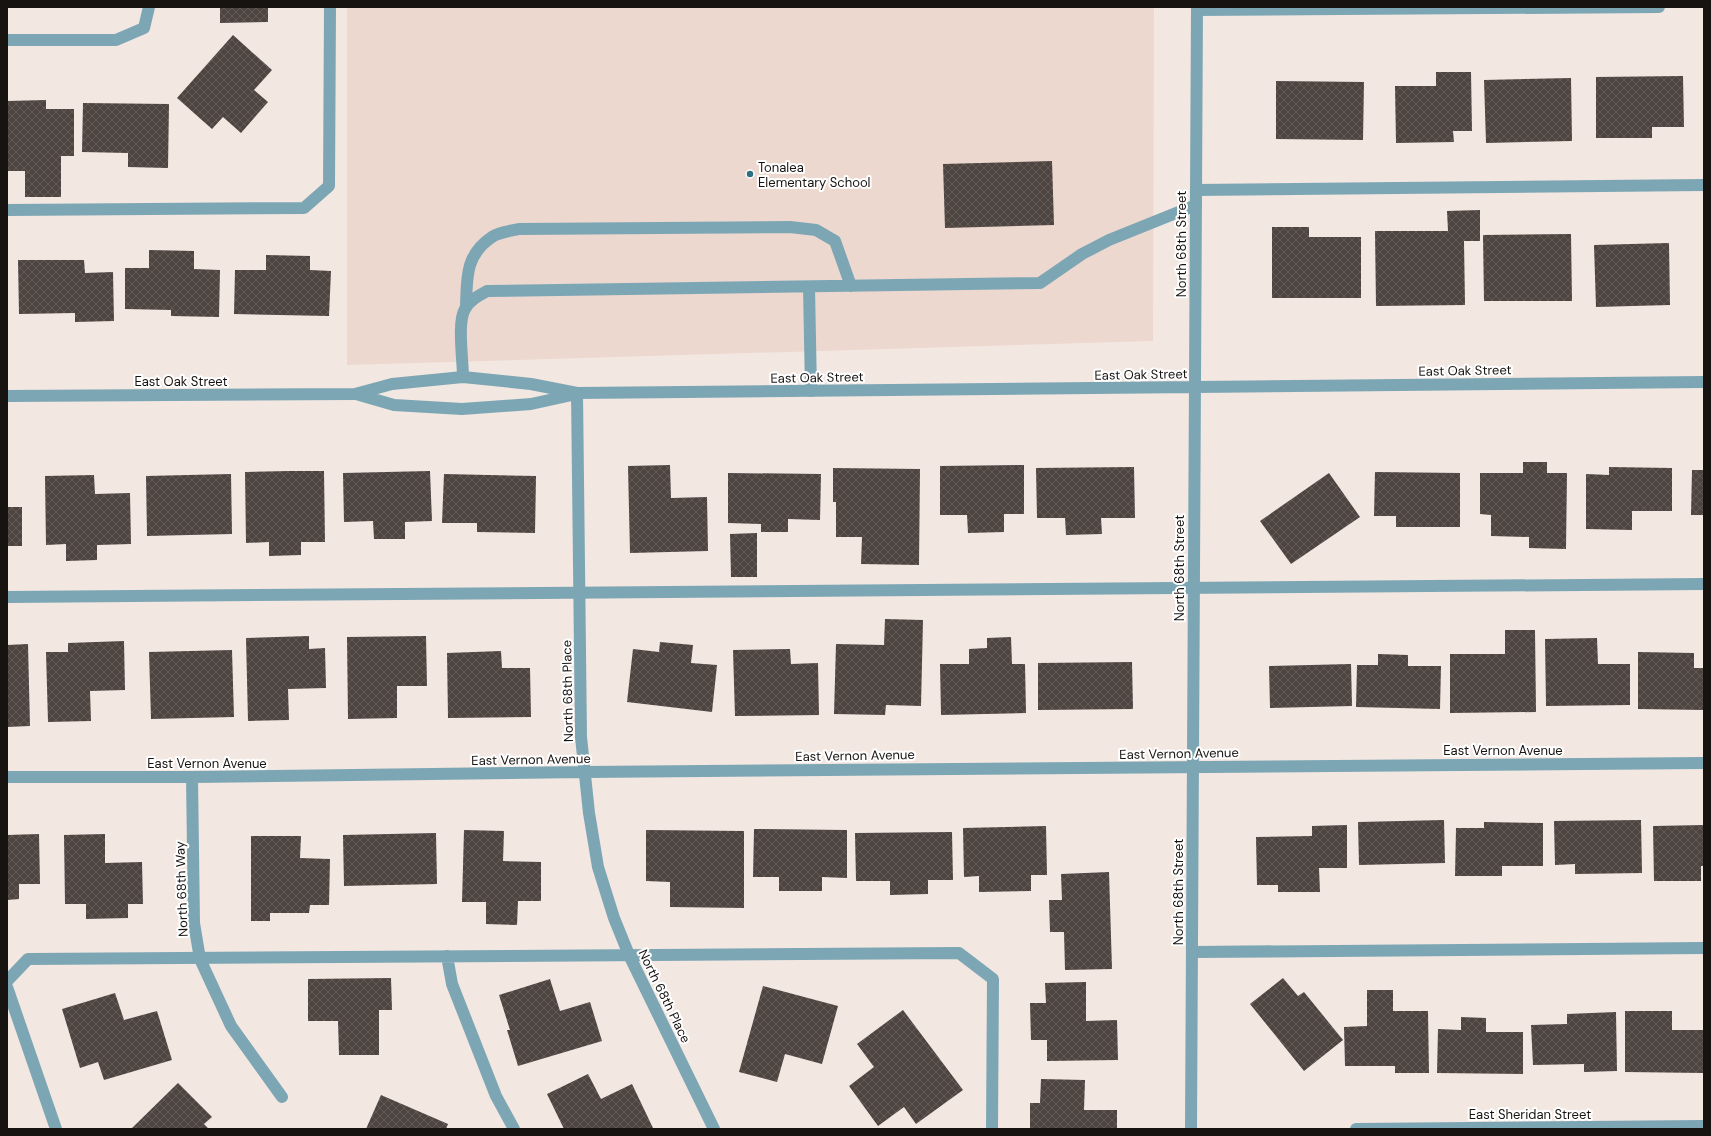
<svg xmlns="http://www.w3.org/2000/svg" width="1711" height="1136" viewBox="0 0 1711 1136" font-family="'DM Sans',sans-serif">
  <defs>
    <pattern id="building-cross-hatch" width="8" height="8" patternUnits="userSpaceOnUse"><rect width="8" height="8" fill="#4e4440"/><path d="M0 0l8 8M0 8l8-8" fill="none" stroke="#635b58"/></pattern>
  </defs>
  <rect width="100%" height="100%" fill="#f3e7e1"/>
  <path fill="#ecd8cf" d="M347 7H1154L1153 341 347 365Z"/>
  <path fill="url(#building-cross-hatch)" d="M220 7H268V22L220 23Z
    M233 35 272 70 254 90 268 102 241 133 223 117 212 129 177 98Z
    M1436 72H1471L1472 131H1453L1454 142 1396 143 1395 86H1436Z
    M1683 76 1684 127H1652V138H1596V77Z
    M1571 78 1572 141 1486 143 1484 80Z
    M1276 81 1364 82 1363 140 1276 139Z
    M46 100V109H74V156H61V197H25V171H7V101Z
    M83 103 169 104 168 168 128 167V153L82 152Z
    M1052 161 1054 225 945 228 943 164Z
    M1480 210V241H1464L1465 305 1376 306 1375 231H1448L1447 211Z
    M1272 227H1309V237H1361V298H1272Z
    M1571 234 1572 301H1484L1483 235Z
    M1669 243 1670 305 1596 307 1594 245Z
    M149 250 194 251V269L220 270 219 317 171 316V310L125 309V268H149Z
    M266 255 310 256V270L331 271 329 316 234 314 235 270H266Z
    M18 260H84L85 273 113 272 114 321 75 322V313L19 314Z
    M1523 462H1547V473H1567L1566 549 1529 548V537L1491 536V515L1480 514V473H1523Z
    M670 465 671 498 707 497 708 551 630 553 628 466Z
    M1024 465V514H1004V532L968 533 967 515H940V466Z
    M1134 467 1135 518H1101L1102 534 1066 535 1065 518H1037L1036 468Z
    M1609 467 1672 468V511H1632V530L1586 529V474L1609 475Z
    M833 468 920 469 919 565 861 564 862 537H836V502H833Z
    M1692 470H1704V515H1691Z
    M289 471H324L325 542H301V555L269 556V542L246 543 245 472Z
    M430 471 432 521 405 522V539H374L373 521 344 522 343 473Z
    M1375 472 1460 473V527H1396V516H1374Z
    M728 473 821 474 820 520 788 519V532H761V524L728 523Z
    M1329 473 1360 517 1291 564 1260 521Z
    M231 474 232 534 147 536 146 476Z
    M444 474 536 476 535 533 477 532V523H442Z
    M94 475 95 494 130 493 131 544 97 545V560L66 561V544L46 545 45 476Z
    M7 507H22V546H7Z
    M757 533V577H731L730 534Z
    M885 619 923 620 921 706 886 705 885 715 834 714 836 644 884 645Z
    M1505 630H1535L1536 712 1450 713V654H1505Z
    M309 636V649L325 648 326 688 288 689 289 720 248 721 246 638Z
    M426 636 427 686H397V718L348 719 347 637Z
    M1011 637 1012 664H1025L1026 713 941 715 940 664H969V649L987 648V638Z
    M1597 638 1598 664H1630V705L1546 706 1545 639Z
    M124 641 125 690 90 691 91 721 48 722 46 652H68V643Z
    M660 642 693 645 691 663 717 665 712 712 627 702 633 649 659 652Z
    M28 644 30 726 7 727V645Z
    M790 649 791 664 818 663 819 715 735 716 733 650Z
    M232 650 234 717 151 719 149 652Z
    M501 651 502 668H530L531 717 448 718 447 653Z
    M1638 652 1694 653V668H1704V710L1638 709Z
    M1378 654 1408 655V666H1441L1440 709 1356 707 1357 665H1378Z
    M1132 662 1133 709 1038 710V663Z
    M1351 664 1352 706 1270 708 1269 666Z
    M1444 820 1445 863 1359 865 1358 822Z
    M1641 820 1642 873 1575 874V864L1555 865 1554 821Z
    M1484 822 1543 823V866H1502V876H1455L1456 828H1484Z
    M1347 825V868H1319L1320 892H1278V885H1257L1256 837 1312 836V826Z
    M1704 825V866H1701V881H1654L1653 826Z
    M1046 826 1047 875H1031V891L979 892V876L964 877 963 828Z
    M754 829 847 830V878L822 877V891H779V877H753Z
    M464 830 504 831 503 861 541 862V901H518L517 925 486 924V902H462Z
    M646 830 744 831V908L670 907V882L646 881Z
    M952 832 953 880H928V894L890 895V881H856L855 833Z
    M436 833 437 884 344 886 343 835Z
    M39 834 40 884H19V899L7 900V835Z
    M105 834V863L142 862 143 904H128V918L86 919V904H65L64 835Z
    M251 836H301L300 858 330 859 329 905H310L309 913H270V921H251Z
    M1109 872 1112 969 1065 970 1064 932H1050L1049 900H1062L1061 874Z
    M391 978 392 1010H379V1055H339L338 1021H308V979Z
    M1283 978 1298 996 1304 992 1343 1040 1304 1071 1250 1004Z
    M550 979 560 1011 590 1002 602 1041 518 1066 507 1030H510L499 995Z
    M1086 982V1021L1117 1020 1118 1060 1047 1061V1040H1031L1030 1003H1046L1045 983Z
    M763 986 838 1006 822 1064 785 1054 777 1082 739 1072Z
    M1367 990H1393V1011H1428L1429 1073H1395V1066H1345L1344 1027 1367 1026Z
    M115 993 124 1020 157 1011 172 1060 104 1080 98 1062 80 1068 62 1009Z
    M903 1010 963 1090 916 1124 904 1107 878 1126 849 1086 874 1067 857 1044Z
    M1625 1011H1672V1030H1704V1073L1625 1072Z
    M1616 1012 1617 1071 1584 1072V1064L1533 1065 1531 1025 1567 1024V1014Z
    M1461 1017 1486 1018V1032H1523V1074L1437 1073 1438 1029 1461 1030Z
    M588 1074 601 1099 632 1084 653 1128 564 1129 547 1094Z
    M1041 1079 1085 1080 1084 1110H1117V1129H1030V1103H1040Z
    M178 1083 212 1117 204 1124 209 1129H131Z
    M381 1095 448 1124 446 1129H366Z"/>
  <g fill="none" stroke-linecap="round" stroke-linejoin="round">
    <path stroke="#7da6b5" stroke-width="12" d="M1196 190 1704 185
      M7 210 304 208 329 186 330 7
      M809 287 811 391
      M466 307C467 278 465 255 492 237 499 232 511 231 519 229L790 227 816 230 835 241 851 286
      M463 377C463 360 457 322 465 309 470 300 478 296 487 291L1040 283 1082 254 1109 240 1196 205
      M7 597 1704 584
      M1192 952 1704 948
      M447 956 452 984 496 1096 514 1129
      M7 981 28 959 959 953 993 979 992 1129
      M7 987 56 1129"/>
    <path stroke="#7da6b5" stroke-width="12" d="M1197 10 1659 7
      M7 40H116L144 28 149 7
      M577 393 581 737 589 813 598 867 614 918 629 955 714 1129
      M7 777H192L585 772 1704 763
      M192 777 194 923 200 959 231 1026 282 1097
      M1356 1129 1704 1126"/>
    <path stroke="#7da6b5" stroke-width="12" d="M356 394 394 405 462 409 531 404 572 395
      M7 396 355 394 392 384 463 377 531 384 577 393 1704 382
      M1191 1129 1197 7"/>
  </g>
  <circle fill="#2f6f83" stroke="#fff" stroke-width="1.5" cx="750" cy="174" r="4"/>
  <g text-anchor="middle" stroke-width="4" stroke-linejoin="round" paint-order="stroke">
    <g font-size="13" fill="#171311" stroke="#fff" text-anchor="start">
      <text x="758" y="172">Tonalea<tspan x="758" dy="15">Elementary School</tspan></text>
    </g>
    <g font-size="13" fill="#171311" stroke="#fff">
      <text transform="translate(1181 244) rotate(-90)" y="5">North 68th Street</text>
      <text transform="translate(1465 370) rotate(-1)" y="5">East Oak Street</text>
      <text transform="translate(1141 374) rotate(-1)" y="5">East Oak Street</text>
      <text transform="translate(817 377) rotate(-1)" y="5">East Oak Street</text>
      <text x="181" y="386">East Oak Street</text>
      <text transform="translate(1179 568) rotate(-90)" y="5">North 68th Street</text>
      <text transform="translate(567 691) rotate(-91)" y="5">North 68th Place</text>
      <text x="1503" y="755">East Vernon Avenue</text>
      <text transform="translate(1179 753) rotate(-1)" y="5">East Vernon Avenue</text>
      <text transform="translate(855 755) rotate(-1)" y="5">East Vernon Avenue</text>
      <text transform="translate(531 759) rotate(-1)" y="5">East Vernon Avenue</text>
      <text x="207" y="768">East Vernon Avenue</text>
      <text transform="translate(181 889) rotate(-92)" y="5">North 68th Way</text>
      <text transform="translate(1178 892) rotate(-90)" y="5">North 68th Street</text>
      <text transform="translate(665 996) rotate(64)" y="5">North 68th Place</text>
      <text x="1530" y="1119">East Sheridan Street</text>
    </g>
  </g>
  <rect width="1711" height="1136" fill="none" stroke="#171311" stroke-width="16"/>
</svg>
